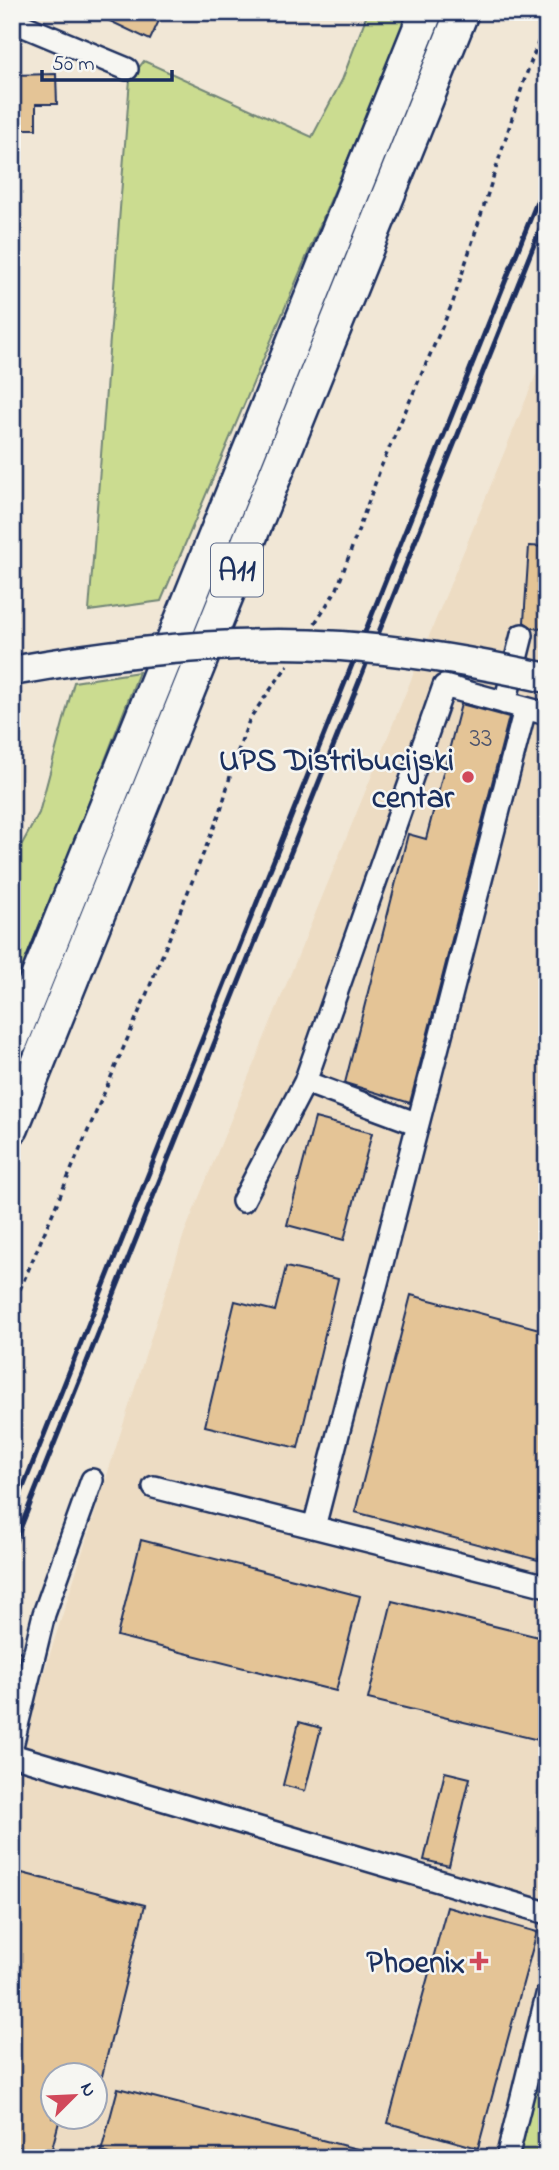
<svg xmlns="http://www.w3.org/2000/svg" width="559" height="2170" viewBox="0 0 559 2170" font-family="'Indie Flower',sans-serif">
  <rect width="100%" height="100%" fill="#f1e7d6"/>
  <filter id="ink" filterUnits="userSpaceOnUse"><feTurbulence type="fractalNoise" baseFrequency=".0143" numOctaves="2"/><feDisplacementMap in="SourceGraphic" scale="14" xChannelSelector="R" yChannelSelector="G"/><feConvolveMatrix kernelMatrix="1 2 1 2 8 2 1 2 1" color-interpolation-filters="sRGB"/></filter>
  <g filter="url(#ink)">
    <path fill="#eddcc3" fill-rule="evenodd" d="M547 348V1961L498 2158H12V1773L184 1234ZM52 2076H94V2118H52Z"/>
    <path fill="#cbdc90" stroke="#738677" stroke-width="2" d="M368 12H410L161 601 89 611 130 79 144 61 312 137 342 80Z
      M139 672 67 859 12 992V862L39 813 74 682Z
      M547 2044V2158H519Z"/>
    <path fill="#e4c496" stroke="#1b2f5e" stroke-width="2" d="M91 12H163L150 40Z
      M56 74 57 104H36V129H18V89H12V75Z
      M529 546 547 547V629L533 628 524 622Z
      M461 704 509 717 410 1103 345 1083 408 834 426 839Z
      M315 1118 372 1133 344 1240 287 1225Z
      M286 1267 338 1279 298 1448 205 1426 235 1301 275 1311Z
      M411 1295 547 1331V1525L538 1560 355 1512Z
      M141 1540 360 1596 336 1691 117 1636Z
      M392 1601 547 1639V1742L368 1699Z
      M12 1648 21 1652 12 1689Z
      M299 1722 321 1728 305 1791 283 1785Z
      M445 1772 470 1778 449 1866 424 1860Z
      M22 1873 145 1905 102 2076H52V2118H60L50 2156 12 2146V1911Z
      M447 1907 537 1932 478 2148 388 2123Z
      M118 2088 373 2153V2158H125L101 2152Z"/>
    <g fill="none" stroke-linecap="round" stroke-linejoin="round">
      <defs>
        <path id="minor" d="M12 21 127 69
          M505 703 522 635
          M418 1124 305 1082 444 686 547 714
          M243 1201 305 1082
          M154 1487 547 1586
          M314 1527 525 709
          M12 1746 44 1614 92 1480
          M12 1755 547 1913
          M507 2158 547 1995"/>
        <path id="highway" d="M12 1040 426 12
          M12 1128 462 12"/>
      </defs>
      <use href="#minor" stroke="#1b2f5e" stroke-width="26"/>
      <use href="#highway" stroke="#1b2f5e" stroke-width="37"/>
      <path stroke="#1b2f5e" stroke-width="3.5" stroke-dasharray="5 5" stroke-linecap="butt" d="M315 623 337 589 381 467 453 302 525 78 547 19
        M12 1308 147 993 221 810 234 762 250 718 288 665"/>
      <use href="#minor" stroke="#f6f6f2" stroke-width="21"/>
      <use href="#highway" stroke="#f6f6f2" stroke-width="32"/>
      <path stroke="#1b2f5e" stroke-width="5" d="M12 1515 547 177
        M12 1549 547 212"/>
      <defs>
        <path id="major-bridge" d="M12 671C121 651 231 639 341 646 411 651 479 663 547 678"/>
      </defs>
      <use href="#major-bridge" stroke="#1b2f5e" stroke-width="33" stroke-linecap="butt"/>
      <use href="#major-bridge" stroke="#f6f6f2" stroke-width="28"/>
    </g>
  </g>
  <g fill="#d1495b" stroke="#f6f6f2" stroke-width="2.5">
    <circle cx="468" cy="777" r="7"/>
    <path d="M475.5 1950.5h7v7h7v7h-7v7h-7v-7h-7v-7h7z"/>
  </g>
  <g text-anchor="middle" stroke-width="5" stroke-linejoin="round" paint-order="stroke">
    <g font-size="28" fill="#4d546c">
      <text x="481" y="746">33</text>
    </g>
    <rect fill="#f6f6f2" stroke="#5d6b8a" stroke-width="2" x="211" y="543.5" width="52" height="53" rx="5"/>
    <g font-size="30" font-weight="bold" fill="#1b2f5e">
      <text x="237" y="580">A11</text>
    </g>
    <g font-size="32" font-weight="bold" fill="#1b2f5e" stroke="#f6f6f2" text-anchor="end">
      <text x="454" y="770">UPS Distribucijski<tspan x="454" dy="37">centar</tspan></text>
      <text x="465" y="1972">Phoenix</text>
    </g>
  </g>
  <rect width="559" height="2170" fill="none" stroke="#f6f6f2" stroke-width="42"/>
  <rect x="21" y="21" width="517" height="2128" fill="none" stroke="#1b2f5e" stroke-width="2.5" filter="url(#ink)"/>
  <g transform="translate(74 2096) rotate(66)"><circle r="33" fill="#f6f6f2" stroke="#9ea6b7" stroke-width="2"/>
  <path d="M0-5L12 26L0 18L-12 26Z" fill="#d1495b"/>
  <text y="-10" font-size="19" font-weight="bold" text-anchor="middle" fill="#1b2f5e">N</text>
  </g>
  <path d="M42 70v10h130v-10" fill="none" stroke="#1b2f5e" stroke-width="3.5"/>
  <text x="52" y="70" font-size="21" fill="#1b2f5e" stroke="#f6f6f2" stroke-width="5" paint-order="stroke">50 m</text>
</svg>
